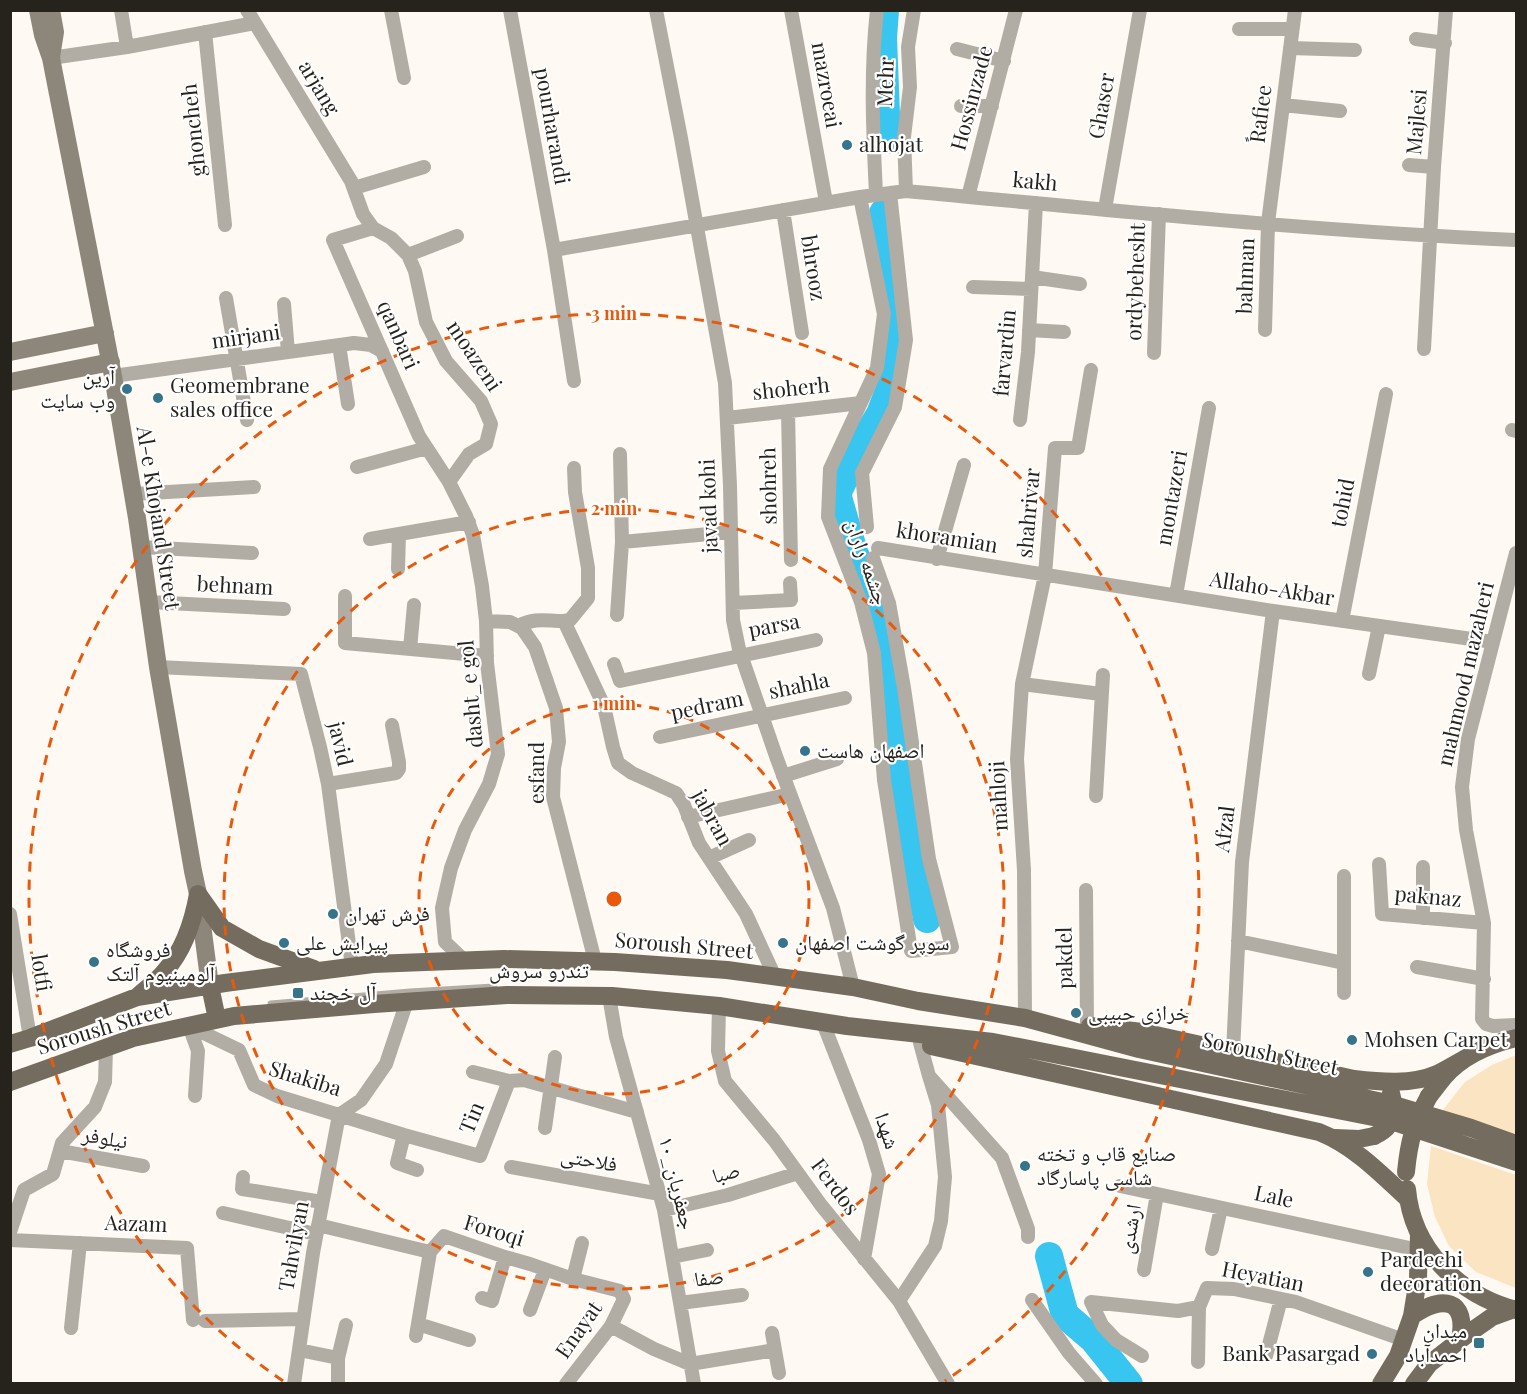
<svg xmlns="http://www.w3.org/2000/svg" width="1527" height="1394" viewBox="0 0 1527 1394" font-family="'Playfair Display','Noto Naskh Arabic',serif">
  <rect width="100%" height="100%" fill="#fef9f2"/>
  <path fill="#fbe4c1" d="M1516 1055V1138L1442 1111 1465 1082 1492 1065Z
    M1431 1146 1516 1175V1288L1476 1272 1449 1246 1435 1217 1427 1184Z"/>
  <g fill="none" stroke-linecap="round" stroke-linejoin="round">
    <path stroke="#38c5ef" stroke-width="28" d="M885 10 883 38 887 140
      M883 213 896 345 890 388 880 414 857 452 837 494 854 552 871 592 886 653 895 720 904 805 927 919
      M1049 1256 1065 1315 1093 1339 1129 1384"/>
    <path stroke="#b1aca4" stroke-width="7" d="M271 1004 410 992 494 987"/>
    <path stroke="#b1aca4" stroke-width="14" d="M121 10 127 47
      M247 10 351 181 363 214 373 228 391 238 408 255 415 271 426 322 446 361 481 401 491 424 486 444 469 454 449 482
      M391 10 404 78
      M510 10 554 250 574 381
      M656 10 681 138 725 383 730 486 733 620 739 649 777 759 833 908 853 987
      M791 10 826 202
      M1239 29H1292
      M205 32 225 225
      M1416 39 1445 43
      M1290 48 1355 50
      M957 49 1004 61
      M51 58 127 47 255 23
      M1283 105 1340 111
      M961 106H992
      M1409 165 1434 167
      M354 188 424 167
      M906 191 904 137 910 87 908 47 914 10
      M876 194C873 133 870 72 877 10
      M860 197 884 314 877 368 830 469 828 517 861 602 874 653 884 780 911 951 952 947 929 859 904 688 889 603 873 558
      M968 197 1016 10
      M1105 209 1140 10
      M783 210 802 333
      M373 228 333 240 419 436 449 482 466 516 473 535 482 586 486 621 487 663 498 754 489 784 465 830 451 868 442 908 445 942 465 961
      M554 250 860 197 906 191C1109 210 1313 231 1516 240
      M408 255 457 236
      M1032 277 1080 284
      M973 287 1031 289
      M226 298 247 420
      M284 304 288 352
      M1029 330 1064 332
      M1265 330 1268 223 1295 10
      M339 345 348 404
      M1424 349 1434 167 1446 10
      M1154 353 1159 214
      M113 376 354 343 371 345 382 351
      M788 411 791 560
      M727 418 861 403
      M1020 420 1028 352 1036 203
      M1512 430 1516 431
      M357 467 427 448
      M574 468 575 492 588 568V598L570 620 564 621 604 706 613 747 618 763 632 773 676 793 684 805 699 843 746 914 775 977
      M133 494 254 487
      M867 527 862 473 895 407 906 340 890 193
      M370 539 469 522
      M622 542 731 532
      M141 547 252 553
      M878 548 1273 611 1493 642
      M1516 553 1468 739 1462 787 1466 830 1484 923 1482 1019 1486 1024 1493 1026 1516 1025
      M937 559 964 465
      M398 569 399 534
      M1176 595 1209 408
      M345 596V643L487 656
      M149 602 284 609
      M733 603 791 600 790 583
      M617 615 622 542 620 454
      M486 621 510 622 518 626C537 617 544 621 564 621
      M1342 621 1386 394
      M518 626 522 628 535 647 556 708 559 742 554 768 553 797 595 961
      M410 649 414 605
      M614 664 620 681 816 640
      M158 667 301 674 320 747 328 784 352 967
      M1369 674 1379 626
      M1022 684 1101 694
      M660 737 845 698
      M783 776 837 759
      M328 784 396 773 399 769V762L392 725
      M1096 796 1103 675
      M688 817 790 794
      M709 858 749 840
      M1379 864 1382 914 1484 923
      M1423 867V918
      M1086 890 1087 1026
      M10 914 30 1038
      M1238 941 1344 963V876
      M1344 963V993
      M1417 967 1484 979
      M609 996 616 1037 664 1210 694 1384
      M719 1006 718 1051 725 1081 774 1140 821 1205 899 1301 948 1384
      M1025 1018 1024 870 1017 759 1022 684 1045 575 1055 448H1078L1091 370
      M823 1023 869 1140 879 1174 864 1259
      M189 1026 239 1050 254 1085 277 1096 404 1135 480 1156 509 1081 524 1080 637 1112
      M189 1026 198 1051 195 1096
      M920 1043 929 1076 1002 1158 1028 1229V1237
      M1233 1052 1242 862 1273 611
      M473 1072 509 1081
      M339 1115 361 1100 386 1064 407 1001
      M545 1128 555 1057
      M404 1135 397 1163 417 1170
      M60 1151 143 1166
      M511 1167 660 1194
      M243 1177 242 1189 322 1202
      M1120 1186 1419 1250
      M664 1210 728 1195 798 1173
      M223 1213 316 1234
      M318 1225 430 1252 444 1236 505 1257 530 1264 573 1279 620 1291 624 1299 611 1326 566 1384
      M10 1232 24 1190 53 1174 62 1143 95 1107 105 1082 106 1048
      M10 1240 187 1248 193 1320
      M1212 1249 1221 1208
      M672 1257 707 1250
      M1144 1270 1157 1194
      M573 1279 582 1243
      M482 1298 492 1301 505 1257
      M1032 1300 1069 1353 1096 1384
      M899 1301 935 1246 941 1221 945 1177 938 1105 929 1076
      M680 1303 742 1295
      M530 1310 545 1270
      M205 1321 303 1319
      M418 1324 469 1340
      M611 1326 654 1349 690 1364 775 1350
      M71 1328 80 1243
      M772 1333 779 1373
      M416 1336 430 1252
      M299 1350 338 1358
      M1142 1356 1116 1340 1102 1325 1091 1302 1178 1311 1199 1307 1207 1288 1234 1289 1296 1302 1404 1340
      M1266 1356 1281 1299
      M1198 1362 1199 1307
      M294 1384 313 1253 339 1115
      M338 1384V1358L346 1325"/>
    <path stroke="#8d867b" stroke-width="18" d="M38 10 43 35 51 58 113 376 137 518 158 667 193 871 198 894 210 986
      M51 57 55 32 51 10
      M10 352 105 333
      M10 382 111 362"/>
    <path stroke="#746c5e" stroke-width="18" d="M198 894 222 928 259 949 314 969
      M210 986 217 1019
      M137 997C146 989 157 981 165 971 184 950 193 922 198 894
      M1090 1026 1142 1032 1354 1079C1380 1082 1412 1085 1437 1074 1447 1069 1457 1063 1466 1058
      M10 1044 30 1038 137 997 225 983 373 964 504 959 615 962 727 970 853 987 918 1001 1025 1018 1139 1049 1387 1103 1471 1128 1516 1144
      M931 1046 1319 1132C1354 1146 1380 1173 1408 1199
      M10 1082 133 1038 234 1016 374 1004 507 995 612 996 719 1006 847 1026 993 1042 1388 1120 1516 1162
      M1429 1096C1434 1090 1439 1083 1444 1077 1462 1056 1491 1044 1516 1038
      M1335 1138 1359 1139 1374 1136
      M1407 1189C1412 1249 1459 1295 1516 1310
      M1412 1316C1442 1295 1468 1298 1460 1340
      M1381 1384 1398 1356 1412 1316 1418 1279 1419 1234
      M1414 1384 1429 1364 1469 1333 1492 1317 1514 1309"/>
    <path stroke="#746c5e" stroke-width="18" d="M1374 1136C1378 1134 1384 1131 1387 1127 1395 1117 1394 1104 1391 1093
      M1406 1172C1409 1140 1414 1124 1429 1096"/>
  </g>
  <g fill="none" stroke="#e8590c" stroke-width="3" stroke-dasharray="10 8">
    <circle cx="614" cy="899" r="195"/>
    <circle cx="614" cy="899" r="390"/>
    <path d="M283 1381A585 585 0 1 1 945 1381"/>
  </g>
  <g fill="#367489" stroke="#fff" stroke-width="2">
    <circle cx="847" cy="145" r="6"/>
    <circle cx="127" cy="389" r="6"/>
    <circle cx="158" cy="398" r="6"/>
    <circle cx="805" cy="751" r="6"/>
    <circle cx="333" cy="914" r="6"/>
    <circle cx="284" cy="943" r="6"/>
    <circle cx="783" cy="943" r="6"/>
    <circle cx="94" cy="962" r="6"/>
    <rect x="292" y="987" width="12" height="12" rx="3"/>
    <circle cx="1076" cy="1013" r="6"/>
    <circle cx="1352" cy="1040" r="6"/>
    <circle cx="1025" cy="1166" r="6"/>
    <circle cx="1368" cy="1272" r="6"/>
    <rect x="1473" y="1337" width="12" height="12" rx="3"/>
    <circle cx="1372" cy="1354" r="6"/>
  </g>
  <g text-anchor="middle" stroke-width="4.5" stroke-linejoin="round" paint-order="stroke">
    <g font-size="21" fill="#26221c" stroke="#fff">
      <text transform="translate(886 82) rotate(-88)" y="7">Mehr</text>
      <text transform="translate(826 85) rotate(80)" y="7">mazroeai</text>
      <text transform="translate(319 88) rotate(59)" y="7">arjang</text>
      <text transform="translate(972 98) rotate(-75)" y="7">Hossinzade</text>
      <text transform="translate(1102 106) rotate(-80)" y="7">Ghaser</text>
      <text transform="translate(1261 114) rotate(-83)" y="7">ًRafiee</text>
      <text transform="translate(1417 122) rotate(-85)" y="7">Majlesi</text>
      <text transform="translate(552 126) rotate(80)" y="7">pourharandi</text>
      <text transform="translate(194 130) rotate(-96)" y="7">ghoncheh</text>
      <text transform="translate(1035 182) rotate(5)" y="7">kakh</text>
      <text transform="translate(813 268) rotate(81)" y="7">bhrooz</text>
      <text transform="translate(1246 276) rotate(-88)" y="7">bahman</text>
      <text transform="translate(1136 282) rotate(-88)" y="7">ordybehesht</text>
      <text transform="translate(398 335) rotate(66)" y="7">qanbari</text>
      <text transform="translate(246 337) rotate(-8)" y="7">mirjani</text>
      <text transform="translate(1005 353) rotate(-85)" y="7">farvardin</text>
      <text transform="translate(474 356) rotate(56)" y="7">moazeni</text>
      <text transform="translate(791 389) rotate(-6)" y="7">shoherh</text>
      <text transform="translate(769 486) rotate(-91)" y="7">shohreh</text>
      <text transform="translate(1172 498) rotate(-80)" y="7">montazeri</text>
      <text transform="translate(1343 503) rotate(-79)" y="7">tohid</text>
      <text transform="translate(709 506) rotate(-92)" y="7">javad kohi</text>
      <text transform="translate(1029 513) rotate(-85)" y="7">shahrivar</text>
      <text transform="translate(158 518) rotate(81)" y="7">Al-e Khojand Street</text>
      <text transform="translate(947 538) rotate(9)" y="7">khoramian</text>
      <text transform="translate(867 562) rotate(70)" y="7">چشمه راران</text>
      <text transform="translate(235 586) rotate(3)" y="7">behnam</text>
      <text transform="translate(1272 589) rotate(9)" y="7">Allaho-Akbar</text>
      <text transform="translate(774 626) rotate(-11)" y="7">parsa</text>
      <text transform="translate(1466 674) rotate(-77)" y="7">mahmood mazaheri</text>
      <text transform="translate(799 686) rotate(-12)" y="7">shahla</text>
      <text transform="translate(471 694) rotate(-95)" y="7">dasht_e gol</text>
      <text transform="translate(707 706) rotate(-12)" y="7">pedram</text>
      <text transform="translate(340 744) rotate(77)" y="7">javid</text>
      <text transform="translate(537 773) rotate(-90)" y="7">esfand</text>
      <text transform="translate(999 796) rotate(-93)" y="7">mahloji</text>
      <text transform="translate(712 818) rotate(61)" y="7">jabran</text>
      <text transform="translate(1225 829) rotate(-83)" y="7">Afzal</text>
      <text transform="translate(1428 897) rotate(5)" y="7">paknaz</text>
      <text transform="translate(684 946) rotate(5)" y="7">Soroush Street</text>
      <text transform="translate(1065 958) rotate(-91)" y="7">pakdel</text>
      <text x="539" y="978">تندرو سروش</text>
      <text transform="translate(41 973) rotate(81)" y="7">lotfi</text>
      <text transform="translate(104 1028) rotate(-17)" y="7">Soroush Street</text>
      <text transform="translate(1270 1054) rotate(12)" y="7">Soroush Street</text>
      <text transform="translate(305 1079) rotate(17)" y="7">Shakiba</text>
      <text transform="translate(472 1118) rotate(-68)" y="7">Tin</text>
      <text transform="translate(887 1131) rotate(71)" y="7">شهدا</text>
      <text transform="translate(105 1138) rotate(10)" y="7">نیلوفر</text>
      <text transform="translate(589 1160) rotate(10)" y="7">فلاحتی</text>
      <text transform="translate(726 1173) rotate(-16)" y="7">صبا</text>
      <text transform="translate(677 1183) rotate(76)" y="7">۱۰_جعفریان</text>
      <text transform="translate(835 1187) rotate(53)" y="7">Ferdos</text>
      <text transform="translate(1274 1197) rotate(12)" y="7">Lale</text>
      <text transform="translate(136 1224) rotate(2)" y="7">Aazam</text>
      <text transform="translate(1130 1229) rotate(-80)" y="7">ارشدی</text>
      <text transform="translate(494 1231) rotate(17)" y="7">Foroqi</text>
      <text transform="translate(294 1246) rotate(-80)" y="7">Tahvilyan</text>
      <text transform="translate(1263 1277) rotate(11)" y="7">Heyatian</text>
      <text transform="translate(709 1278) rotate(-7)" y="7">صفا</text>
      <text transform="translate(579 1330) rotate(-55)" y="7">Enayat</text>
    </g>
    <g font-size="21" fill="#26221c" stroke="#fff" text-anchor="start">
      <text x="859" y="152">alhojat</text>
      <text x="115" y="384" text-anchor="end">آرین<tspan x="115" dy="24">وب سایت</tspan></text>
      <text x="170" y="393">Geomembrane<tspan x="170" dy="24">sales office</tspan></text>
      <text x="817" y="758">اصفهان هاست</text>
      <text x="345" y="921">فرش تهران</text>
      <text x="296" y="950">پیرایش علی</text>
      <text x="795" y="950">سوپر گوشت اصفهان</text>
      <text x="106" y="957">فروشگاه<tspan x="106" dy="24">آلومینیوم آلتک</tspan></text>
      <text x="310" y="1000">آل خجند</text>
      <text x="1088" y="1020">خرازی حبیبی</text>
      <text x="1364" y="1047">Mohsen Carpet</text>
      <text x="1037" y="1161">صنایع قاب و تخته<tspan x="1037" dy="24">شاسی پاسارگاد</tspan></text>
      <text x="1380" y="1267">Pardechi<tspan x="1380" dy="24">decoration</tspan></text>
      <text x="1467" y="1338" text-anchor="end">میدان<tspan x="1467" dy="24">احمدآباد</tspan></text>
      <text x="1360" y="1361" text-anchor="end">Bank Pasargad</text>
    </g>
  </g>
  <circle cx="614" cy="899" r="9" fill="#e8590c" stroke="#fff" stroke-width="3"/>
  <g font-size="18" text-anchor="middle" font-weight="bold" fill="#e8590c" stroke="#fff" stroke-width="4.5" stroke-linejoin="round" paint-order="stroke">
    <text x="614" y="320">3 min</text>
    <text x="614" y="515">2 min</text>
    <text x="614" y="710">1 min</text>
  </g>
  <rect width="1527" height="1394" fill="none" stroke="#26221c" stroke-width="24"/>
</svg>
